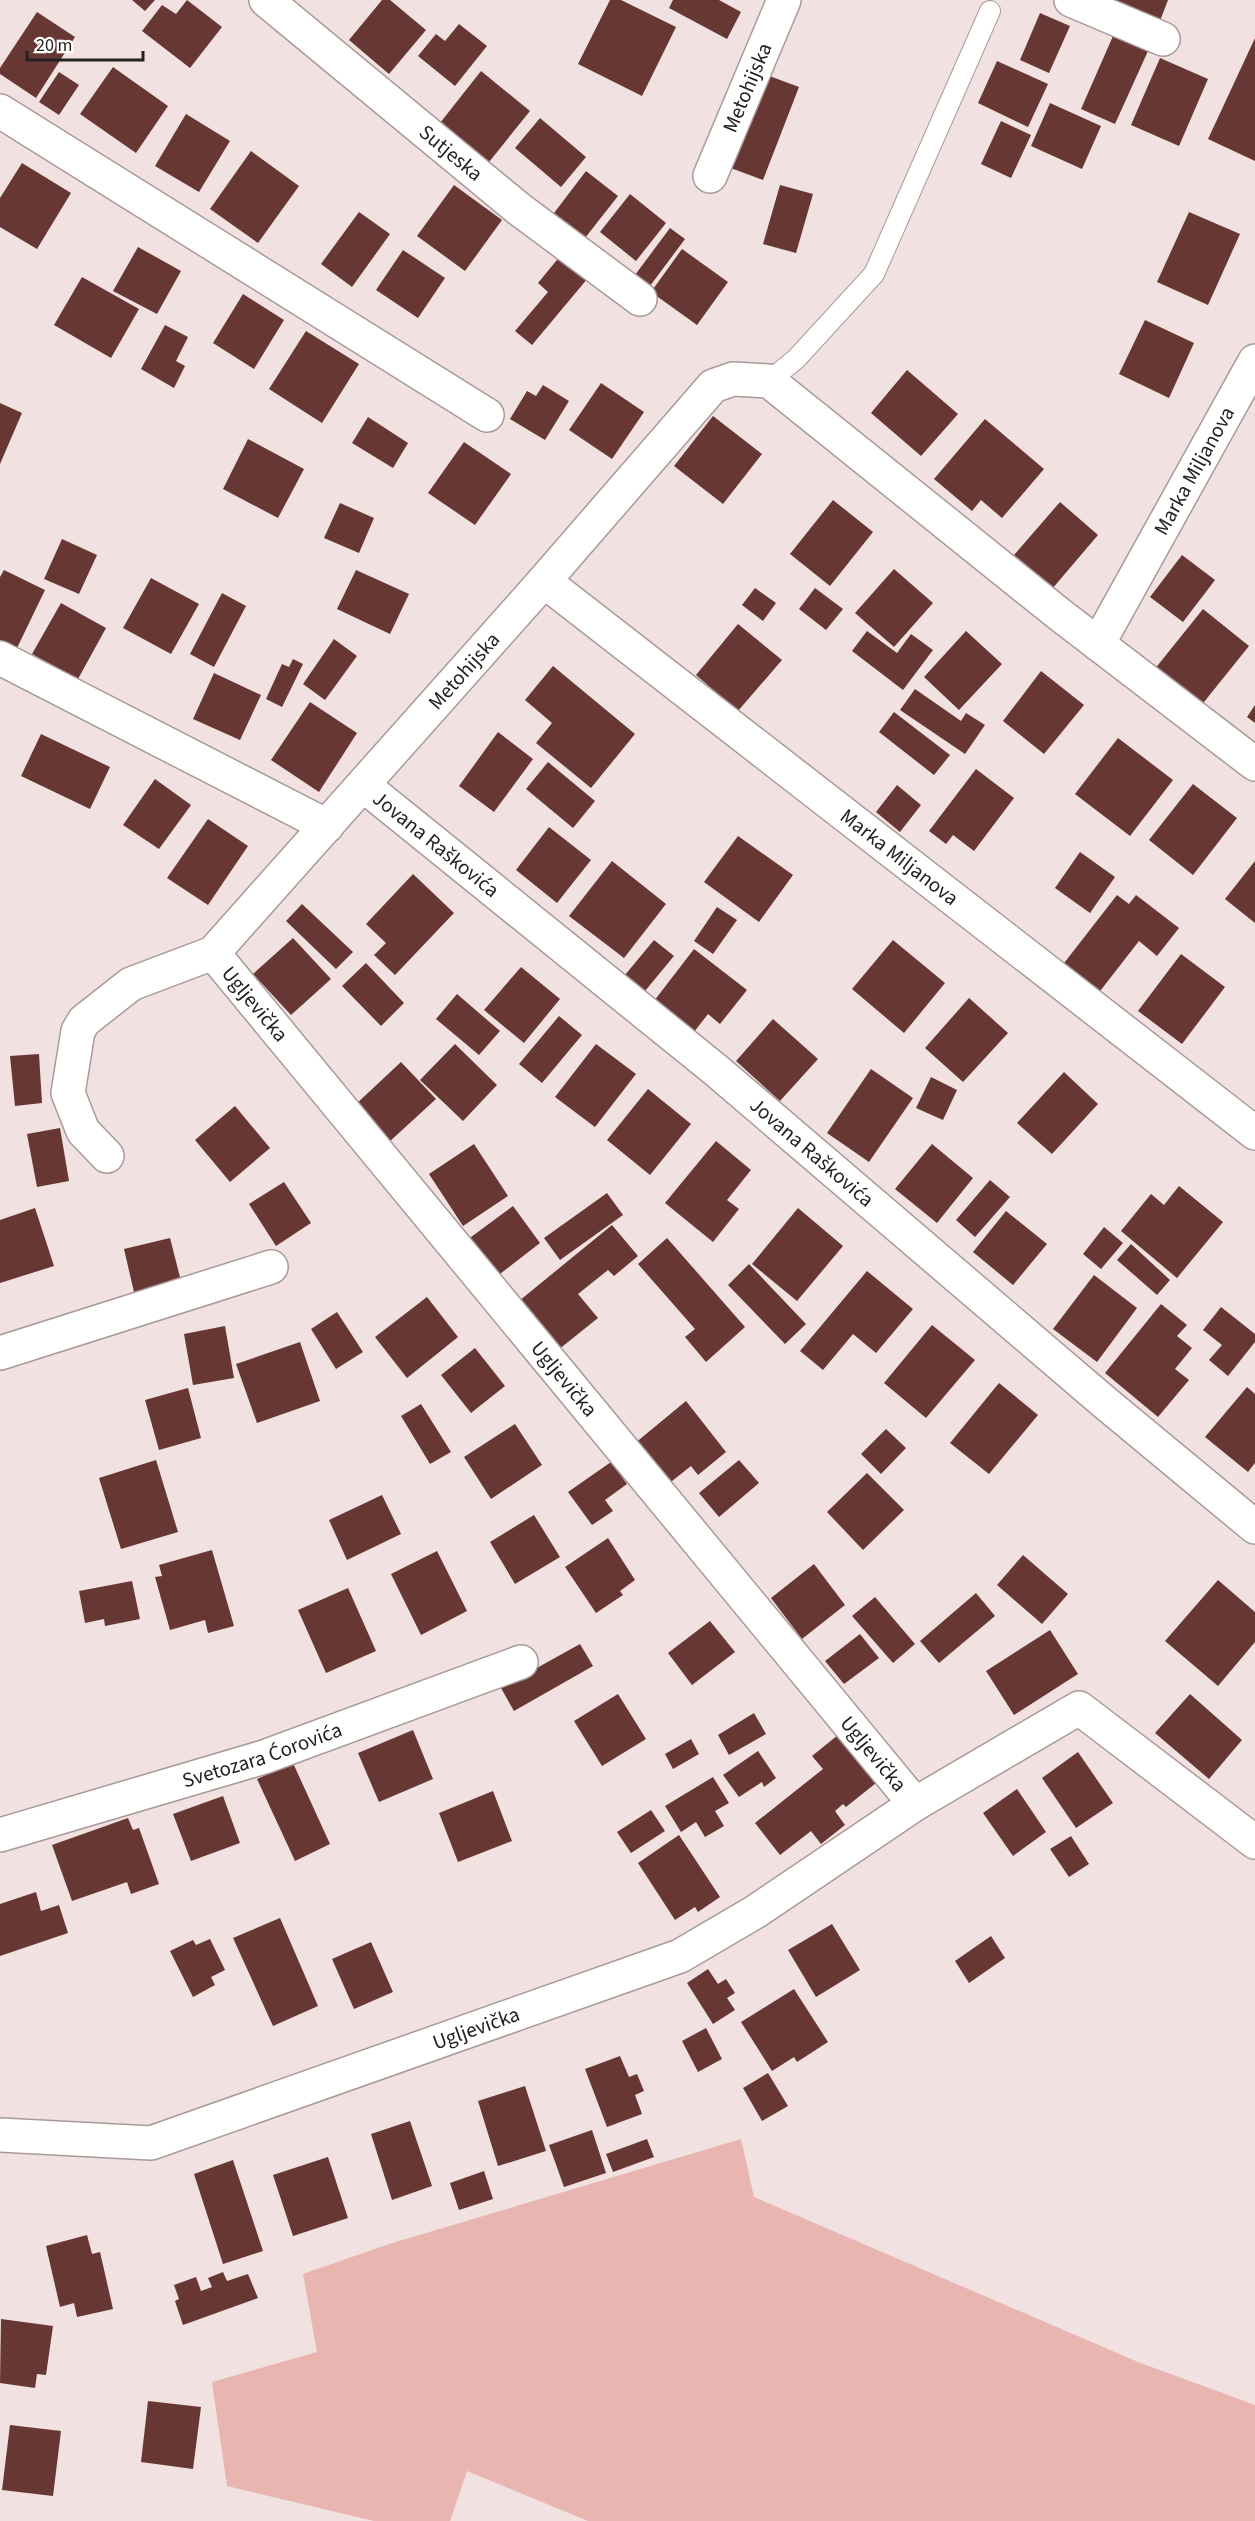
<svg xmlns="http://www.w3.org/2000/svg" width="1255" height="2521" viewBox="0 0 1255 2521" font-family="'Source Sans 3',sans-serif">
  <rect width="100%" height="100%" fill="#f1e1e0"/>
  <path fill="#e8b5b0" d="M741 2139 754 2197 1138 2362 1255 2405V2521H588L467 2471 450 2521H374L227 2486 212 2382 317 2352 303 2274 389 2244Z"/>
  <path fill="#673734" d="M132 0H155L145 11Z
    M187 0 222 27 190 68 142 31 162 5 176 14Z
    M382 0H390L426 30 389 74 349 40Z
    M610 0H621L676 27 642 96 578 64Z
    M673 0H719L741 12 727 39 669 8Z
    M1100 0H1168L1158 26Z
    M37 12 75 37 36 98 0 74V68Z
    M1040 13 1070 26 1049 73 1020 60Z
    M459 24 487 46 455 86 418 56 436 34 445 41Z
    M1113 36 1148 51 1115 124 1081 109Z
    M1255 38V161L1208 139Z
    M1160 58 1208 79 1179 146 1131 125Z
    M997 61 1048 84 1028 127 978 103Z
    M113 67 168 106 136 153 80 114Z
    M481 71 530 111 489 162 440 123Z
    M59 72 79 85 59 115 39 102Z
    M764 74 799 87 763 180 728 167Z
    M1050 103 1101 126 1082 169 1031 146Z
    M186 114 230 141 199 192 155 166Z
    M540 118 586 157 561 187 515 148Z
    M1001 121 1031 135 1011 178 981 164Z
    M251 151 299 186 258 243 210 209Z
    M22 163 71 193 37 249 0 227V198Z
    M586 171 618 196 585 238 554 213Z
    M454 185 502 220 465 271 417 236Z
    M780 185 813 194 796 253 763 244Z
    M630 194 666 223 636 261 600 232Z
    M359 212 390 234 352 287 321 264Z
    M1189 212 1240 234 1208 305 1157 282Z
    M670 228 685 239 644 294 629 283Z
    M138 247 181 271 157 314 113 291Z
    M682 249 728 282 697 325 651 292Z
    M403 250 445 278 418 318 376 290Z
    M561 255 588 278 532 345 515 331 548 292 538 283Z
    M82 277 139 309 111 358 54 325Z
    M243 294 284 320 254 369 213 343Z
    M1145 320 1194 343 1169 398 1119 374Z
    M165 325 188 337 176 361 185 366 174 388 141 369Z
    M306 331 359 364 322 423 269 389Z
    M907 370 958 414 921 456 871 413Z
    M601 383 644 412 612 459 569 430Z
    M543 385 569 401 545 440 510 419 527 391 536 396Z
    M0 403 22 413 0 464Z
    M713 416 762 454 723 504 674 466Z
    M368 417 408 443 393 468 352 443Z
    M985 419 1044 469 1002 518 981 500 972 511 934 479Z
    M248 439 304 469 278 518 223 489Z
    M464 442 511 474 475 525 428 493Z
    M833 500 873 532 830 586 790 554Z
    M1060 502 1098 535 1052 589 1014 555Z
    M340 503 374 518 359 553 324 538Z
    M62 539 97 555 79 594 44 579Z
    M1182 555 1215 580 1183 622 1150 597Z
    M894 569 933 603 894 647 855 613Z
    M4 570 45 590 17 648 0 640V577Z
    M356 570 409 594 390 634 337 609Z
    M151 578 199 604 171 654 123 628Z
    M755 588 776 603 763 621 742 605Z
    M815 588 843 609 826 630 799 609Z
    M222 593 246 606 214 667 190 654Z
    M61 603 106 628 78 679 32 654Z
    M1203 609 1249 646 1200 707 1154 670Z
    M738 624 782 660 738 711 696 675Z
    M867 631 897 653 911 634 933 650 903 690 852 651Z
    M966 631 1002 664 959 710 924 677Z
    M334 639 357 656 325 700 303 684Z
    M293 659 303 664 282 707 266 699 282 664 289 667Z
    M553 666 635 734 591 788 536 743 552 723 525 700Z
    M1041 671 1084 705 1044 754 1003 721Z
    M214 673 261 695 240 740 193 719Z
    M915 689 961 721 966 713 985 725 965 754 900 710Z
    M310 702 357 733 319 792 271 760Z
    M1255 705V723L1247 717Z
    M894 712 950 755 934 775 879 732Z
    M498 732 533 759 494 812 459 786Z
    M41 734 110 767 90 809 21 776Z
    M1118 738 1173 780 1130 836 1075 794Z
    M548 762 595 801 573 828 526 789Z
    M976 769 1014 798 974 851 953 835 946 844 929 831Z
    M155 779 191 805 159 849 123 825Z
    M1193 784 1237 818 1193 875 1149 840Z
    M897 785 921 805 900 832 876 812Z
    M208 819 248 846 208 905 167 878Z
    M549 827 591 860 557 903 516 870Z
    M738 836 793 875 759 922 704 882Z
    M1080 852 1115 877 1090 913 1055 888Z
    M612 861 666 904 624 958 569 916Z
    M1255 861V923L1225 899Z
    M413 874 454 913 395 975 374 955 386 943 366 924Z
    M1117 895 1129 904 1136 895 1179 928 1157 956 1139 941 1097 995 1061 967Z
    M302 904 353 952 336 969 286 921Z
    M717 907 737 920 713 954 694 941Z
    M293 938 331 979 291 1015 253 974Z
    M654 940 674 956 640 997 620 981Z
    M893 940 945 983 904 1033 852 989Z
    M694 949 747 990 720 1024 708 1014 694 1032 654 1001Z
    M1181 954 1225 987 1182 1044 1138 1011Z
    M366 963 404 1003 381 1026 342 986Z
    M521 967 560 999 524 1043 484 1010Z
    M457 994 500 1031 479 1055 436 1019Z
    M969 998 1008 1033 963 1082 925 1048Z
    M559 1016 582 1035 542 1083 519 1064Z
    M773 1019 818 1059 780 1101 736 1061Z
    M455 1044 497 1085 463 1121 420 1080Z
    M596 1044 636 1074 595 1127 555 1097Z
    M39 1054 42 1103 15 1106 10 1056Z
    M401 1062 436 1099 388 1143 354 1106Z
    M871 1069 913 1098 869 1162 827 1133Z
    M1064 1072 1098 1104 1052 1154 1017 1123Z
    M931 1077 957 1090 943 1120 916 1108Z
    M648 1089 691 1124 650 1175 607 1140Z
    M235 1106 270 1148 230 1182 195 1140Z
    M60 1128 69 1181 37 1187 27 1134Z
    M716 1141 751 1170 727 1200 739 1209 713 1242 665 1203Z
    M474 1144 508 1196 463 1226 429 1174Z
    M932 1144 973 1178 937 1223 895 1189Z
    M990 1180 1010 1197 975 1237 956 1220Z
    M284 1182 311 1223 276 1246 249 1204Z
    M1179 1186 1223 1222 1177 1278 1121 1231 1151 1194 1164 1205Z
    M607 1193 623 1215 560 1260 544 1238Z
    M513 1206 540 1243 496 1277 467 1240Z
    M35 1208 54 1266 0 1283V1220Z
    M798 1208 843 1246 797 1301 752 1264Z
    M1006 1211 1047 1244 1013 1285 973 1252Z
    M612 1225 638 1256 614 1276 608 1270 578 1294 598 1318 558 1350 519 1301Z
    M1104 1227 1123 1243 1101 1269 1083 1254Z
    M170 1238 181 1281 134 1292 124 1249Z
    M667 1238 745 1327 706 1362 685 1337 695 1329 638 1264Z
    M1131 1244 1170 1280 1157 1295 1117 1260Z
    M749 1264 806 1324 785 1344 728 1285Z
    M867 1271 913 1309 876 1353 853 1334 823 1370 800 1351Z
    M1094 1275 1137 1308 1097 1362 1053 1329Z
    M427 1297 458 1337 407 1378 375 1337Z
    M1161 1304 1187 1325 1177 1336 1192 1348 1175 1369 1189 1380 1158 1417 1105 1373Z
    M1221 1307 1255 1334V1342L1228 1376 1209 1360 1222 1345 1203 1330Z
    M337 1312 363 1352 336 1369 311 1329Z
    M932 1325 975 1360 926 1418 884 1383Z
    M225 1326 234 1378 193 1385 184 1334Z
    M300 1342 320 1401 257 1423 236 1364Z
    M475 1348 505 1386 471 1413 441 1375Z
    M999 1383 1038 1415 989 1474 950 1443Z
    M1247 1387 1255 1394V1463L1248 1472 1205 1437Z
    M188 1388 201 1438 159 1450 145 1400Z
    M686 1401 726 1452 698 1475 691 1466 667 1485 634 1444Z
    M421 1404 451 1452 430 1464 401 1416Z
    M515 1424 542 1465 491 1499 464 1457Z
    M886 1429 906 1448 881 1474 861 1454Z
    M156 1460 178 1532 121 1549 99 1478Z
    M739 1460 759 1483 719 1517 699 1493Z
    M611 1462 627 1484 605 1500 613 1511 592 1525 568 1492Z
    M867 1473 904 1510 863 1550 827 1512Z
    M382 1495 401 1534 347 1560 329 1520Z
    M534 1515 560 1557 515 1584 490 1542Z
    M608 1538 635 1580 620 1591 623 1595 596 1613 565 1567Z
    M212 1550 234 1626 208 1633 205 1620 170 1630 155 1577 162 1576 159 1565Z
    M437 1551 467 1611 421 1635 391 1574Z
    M1023 1555 1068 1594 1042 1624 997 1585Z
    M814 1564 845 1605 802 1639 771 1598Z
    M1218 1580 1255 1612V1642L1218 1686 1165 1641Z
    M132 1581 140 1619 105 1626 104 1619 85 1623 79 1591Z
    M348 1588 376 1651 326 1673 298 1610Z
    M976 1593 995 1616 939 1663 920 1641Z
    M875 1597 915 1644 893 1663 852 1616Z
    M710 1621 735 1652 692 1685 668 1653Z
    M1050 1630 1078 1674 1014 1715 986 1671Z
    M860 1634 879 1658 844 1684 825 1661Z
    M580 1644 593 1666 514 1711 501 1688Z
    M618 1694 646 1739 602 1766 574 1721Z
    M1190 1694 1242 1740 1209 1779 1155 1733Z
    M754 1713 766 1734 729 1755 718 1735Z
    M413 1730 433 1779 379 1802 358 1753Z
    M838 1735 876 1783 846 1807 843 1804 835 1811 845 1825 821 1844 811 1831 780 1855 755 1823 823 1769 812 1756Z
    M691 1739 699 1754 673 1769 665 1754Z
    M758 1751 776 1778 764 1787 762 1782 739 1797 723 1775Z
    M1078 1752 1113 1803 1076 1828 1042 1778Z
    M293 1763 330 1844 295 1861 257 1779Z
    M713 1777 729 1803 715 1811 724 1826 705 1837 696 1822 681 1832 665 1806Z
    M1017 1789 1046 1832 1013 1856 983 1813Z
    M493 1791 512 1841 458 1862 439 1813Z
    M223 1796 240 1843 191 1861 173 1814Z
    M651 1810 665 1831 631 1853 617 1832Z
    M128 1818 133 1830 139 1828 159 1884 131 1894 127 1882 72 1901 52 1845Z
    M679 1835 720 1897 698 1912 695 1907 675 1920 638 1863Z
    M1071 1836 1089 1864 1069 1877 1050 1849Z
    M36 1892 41 1911 59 1905 68 1933 0 1956V1904Z
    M280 1918 318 2006 273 2026 233 1938Z
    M832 1924 860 1970 816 1997 788 1950Z
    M991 1936 1005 1958 969 1983 955 1961Z
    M210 1939 225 1970 211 1977 215 1985 193 1997 170 1951 193 1940 196 1945Z
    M371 1942 393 1992 354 2009 332 1959Z
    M708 1969 718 1984 726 1979 735 1993 727 1998 735 2010 713 2024 687 1983Z
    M794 1989 828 2042 797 2062 794 2057 772 2071 741 2022Z
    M706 2028 722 2059 698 2072 682 2041Z
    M620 2056 629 2077 637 2074 644 2091 635 2095 642 2114 607 2127 585 2069Z
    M768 2073 788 2106 762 2121 743 2088Z
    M525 2086 546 2151 498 2166 478 2101Z
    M410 2121 432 2186 392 2200 371 2134Z
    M592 2130 606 2173 564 2187 549 2145Z
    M647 2139 654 2157 613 2172 606 2154Z
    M328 2157 348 2218 293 2236 273 2175Z
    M233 2160 263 2251 223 2264 194 2174Z
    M484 2171 493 2199 459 2210 450 2183Z
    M87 2235 92 2254 100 2252 113 2309 77 2317 74 2303 60 2307 46 2246Z
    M223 2272 227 2281 248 2274 258 2298 183 2325 175 2301 179 2299 174 2285 196 2277 201 2291 212 2287 208 2278Z
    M1 2319 53 2326 46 2375 37 2374 35 2388 0 2383Z
    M148 2401 201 2407 193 2469 141 2462Z
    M10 2425 61 2431 53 2496 2 2490Z"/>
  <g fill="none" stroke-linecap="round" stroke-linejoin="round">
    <defs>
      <path id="lane" d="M769 381 796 359 874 274 990 11"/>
      <g id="street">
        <path id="s1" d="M266 0 519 209 640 299"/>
        <path d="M1071 0 1163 39"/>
        <path d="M0 111 487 415"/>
        <path id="s2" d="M710 176 784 0"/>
        <path id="s3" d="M544 581 1255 1133"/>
        <path id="s4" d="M1098 644 1255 361"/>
        <path d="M0 658 327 826"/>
        <path id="s5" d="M363 785 717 1071 1103 1401 1255 1527"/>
        <path id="s6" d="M213 953 915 1804"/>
        <path id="s7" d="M107 1156 83 1131 68 1093 78 1031 84 1021 131 984 213 953 544 581 713 386 733 379 769 381 1059 614 1255 764"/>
        <path d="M0 1353 271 1267"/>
        <path id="s8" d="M0 1835 264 1757 521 1662"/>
        <path id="s9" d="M0 2135 151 2143 680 1956 755 1912 915 1804 1079 1708 1255 1842"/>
      </g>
    </defs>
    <use href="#lane" stroke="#a99a99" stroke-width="22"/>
    <use href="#street" stroke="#a99a99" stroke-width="36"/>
    <use href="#lane" stroke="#fff" stroke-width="20"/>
    <use href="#street" stroke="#fff" stroke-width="33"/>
  </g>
  <g text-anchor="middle" stroke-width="6" stroke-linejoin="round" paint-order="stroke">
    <g font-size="21" fill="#262020" stroke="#fff">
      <text dy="7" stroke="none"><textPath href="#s2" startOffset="96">Metohijska</textPath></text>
      <text dy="7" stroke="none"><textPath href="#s1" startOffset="240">Sutjeska</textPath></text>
      <text dy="7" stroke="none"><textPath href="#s4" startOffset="198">Marka Miljanova</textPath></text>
      <text dy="7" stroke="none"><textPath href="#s7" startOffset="675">Metohijska</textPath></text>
      <text dy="7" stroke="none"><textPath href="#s5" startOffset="94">Jovana Raškovića</textPath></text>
      <text dy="7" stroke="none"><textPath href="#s3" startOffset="450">Marka Miljanova</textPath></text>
      <text dy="7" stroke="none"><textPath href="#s6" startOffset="66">Ugljevička</textPath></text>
      <text dy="7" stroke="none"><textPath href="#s5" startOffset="580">Jovana Raškovića</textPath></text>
      <text dy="7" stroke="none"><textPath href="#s6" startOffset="552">Ugljevička</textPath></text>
      <text dy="7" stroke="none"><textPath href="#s6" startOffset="1038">Ugljevička</textPath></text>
      <text dy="7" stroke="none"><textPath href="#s8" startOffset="274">Svetozara Ćorovića</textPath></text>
      <text dy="7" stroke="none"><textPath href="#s9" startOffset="496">Ugljevička</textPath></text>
    </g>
  </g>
  <path d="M27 51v9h116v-9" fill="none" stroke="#262020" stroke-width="3"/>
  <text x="36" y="51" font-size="18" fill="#262020" stroke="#ffffff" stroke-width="4.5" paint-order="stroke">20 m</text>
</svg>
